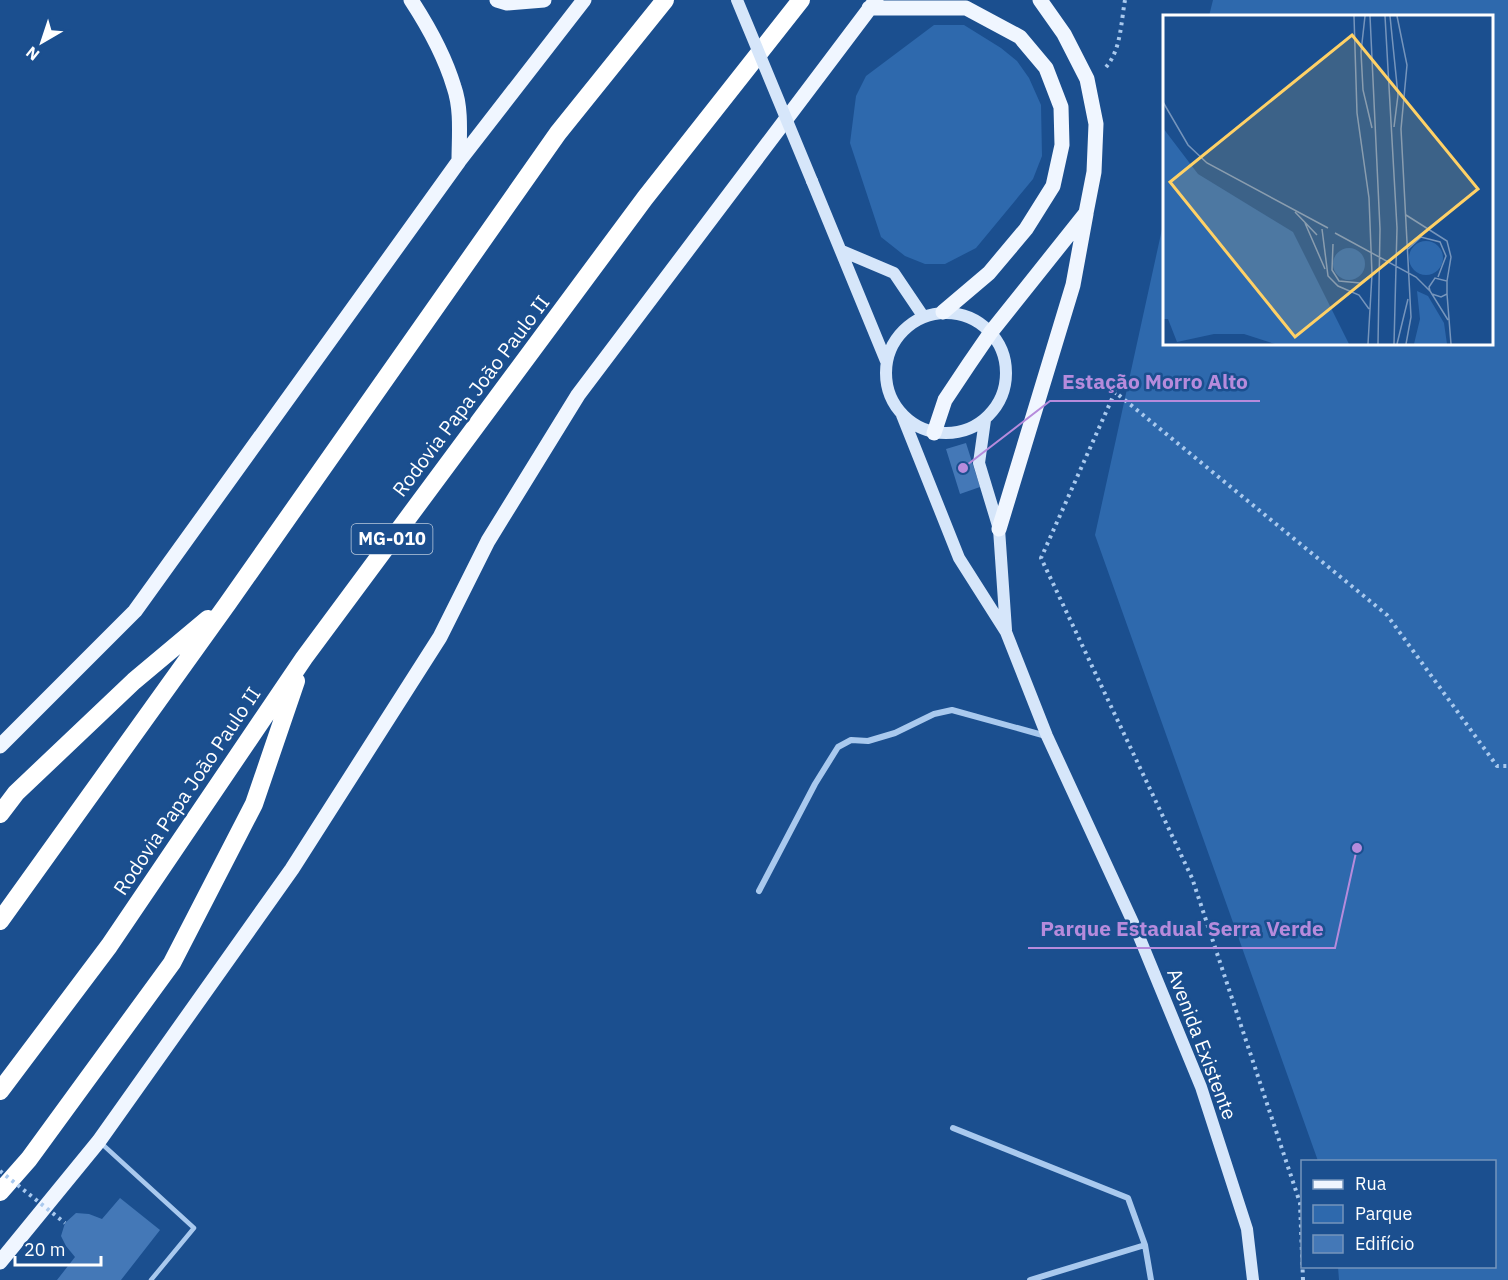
<svg xmlns="http://www.w3.org/2000/svg" width="1508" height="1280" viewBox="0 0 1508 1280" font-family="'IBM Plex Sans',sans-serif">
  <rect width="100%" height="100%" fill="#1b4f8f"/>
  <path fill="#2e69ad" d="M1213 0H1508V1280H1339L1338 1267 1494 1266V1162L1318 1161 1095 535 1164 220V344H1492V16H1209Z
    M934 25H964L1001 48 1017 61 1029 78 1041 105 1042 156 1033 179 976 248 945 264H925L905 256 881 237 850 143 856 96 866 76Z"/>
  <path fill="#4478b7" d="M966 443 980 487 960 494 946 449Z
    M120 1198 160 1230 121 1280H57L75 1257 66 1246 61 1236 65 1223 76 1213 89 1214 102 1219Z"/>
  <g fill="none" stroke-linecap="round" stroke-linejoin="round">
    <path stroke="#a9c9ee" stroke-width="4" stroke-dasharray="3 4.5" stroke-linecap="butt" d="M1106 67C1121 50 1121 22 1125 0
      M1303 1280 1300 1203 1192 878 1041 558 1115 392 1387 615 1497 766H1508"/>
    <path stroke="#a9c9ee" stroke-width="4.5" d="M102 1144 194 1228 151 1280"/>
    <path stroke="#a9c9ee" stroke-width="6" d="M759 891 815 784 838 747 851 740 868 741 895 733 934 714 952 710 1046 736
      M953 1128 1128 1198 1145 1245 1151 1280
      M1030 1280 1145 1245"/>
    <path stroke="#d6e6fa" stroke-width="12" d="M812 181 886 361
      M842 251 894 273 923 316
      M886 373a60 60 0 1 1 120 0a60 60 0 1 1-120 0Z
      M902 415 959 558 1006 632 1047 736 1136 929 1201 1087 1247 1229 1253 1280
      M985 420 979 463 999 529 1006 630"/>
    <path stroke="#f0f6ff" stroke-width="15" d="M411 0C428 26 445 57 454 87 462 110 459 137 459 161
      M497 0 507 3 544 0
      M869 8H966L1020 37 1046 68 1061 107 1062 145 1053 186 1026 229 989 273 943 312
      M934 433 945 400 969 364 991 332 1086 213 1094 172 1096 124 1087 79 1064 34 1040 0
      M999 529 1073 285 1086 214
      M0 746 135 611 459 161 584 0
      M0 1262 99 1141 292 869 440 637 488 541 578 395 876 0"/>
    <path stroke="#fff" stroke-width="18" d="M0 814 16 793 134 681 208 619
      M0 921 228 603 558 133 665 0
      M0 1091 109 946 304 658 645 198 801 0
      M0 1192 29 1159 172 963 254 804 296 681"/>
    <path stroke="#a9c9ee" stroke-width="4" stroke-dasharray="3 4.5" stroke-linecap="butt" d="M0 1171 65 1223"/>
    <path stroke="#d6e6fa" stroke-width="12" d="M737 0 812 181"/>
  </g>
  <g text-anchor="middle" stroke-width="5" stroke-linejoin="round" paint-order="stroke">
    <rect fill="#1b4f8f" stroke="#bbcadd" stroke-width="1.5" x="351.5" y="524" width="81" height="30" rx="4.5"/>
    <g font-size="18" font-weight="bold" fill="#fff">
      <text x="392" y="545">MG-010</text>
    </g>
    <g font-size="20" fill="#fff" stroke="#1b4f8f">
      <text transform="translate(471 396) rotate(-53)" y="7">Rodovia Papa João Paulo II</text>
      <text transform="translate(187 791) rotate(-56)" y="7">Rodovia Papa João Paulo II</text>
      <text transform="translate(1202 1044) rotate(69)" y="7">Avenida Existente</text>
    </g>
  </g>
  <g transform="translate(1163 15)">
    <rect width="330" height="330" fill="#1b4f8f"/>
    <path d="M0 113 35 159 130 217 186 329H112L81 319H51L14 327 5 304H0ZM246 243a17 17 0 1 1 34 0a17 17 0 1 1-34 0ZM170 249a16 16 0 1 1 32 0a16 16 0 1 1-32 0ZM254 276 265 281 281 308 284 329H251L257 304Z" fill="#2e69ad"/>
    <path fill="none" stroke="#7695bc" stroke-width="1.5" d="M191 1 194 98 206 183 209 259 205 329M202 1 198 37 200 75 209 113M207 1 217 214 215 329M222 1 234 213 231 329M227 1 235 80 231 112M234 1 244 50 238 114 248 302 243 329M0 87 25 130 44 148 165 213M132 197 154 220M243 200 284 226 288 242 284 266M142 208 162 254M159 214 165 261 175 271 196 280 206 294M172 218 253 262 267 276M170 229 169 255 176 266 197 268 209 259M245 234 258 222 277 227 283 241 275 262M269 279 278 282 284 279V266L272 263 266 272 267 276 285 305M284 279 288 329M234 329 245 284"/>
    <path fill="#ffd166" fill-opacity="0.15" stroke="#ffd166" stroke-width="3" d="M189 20 315 174 132 322 7 167Z"/>
    <rect width="330" height="330" fill="none" stroke="#fff" stroke-width="3"/>
  </g>
  <path fill="none" stroke="#b68bdc" stroke-width="2" d="M963 468L1050 401H1260M1357 848L1335 948H1028"/>
  <g fill="#b68bdc" stroke="#1b4f8f" stroke-width="2">
    <circle cx="963" cy="468" r="6"/>
    <circle cx="1357" cy="848" r="6"/>
  </g>
  <g font-size="21" text-anchor="middle" font-weight="bold" fill="#b68bdc" stroke="#1b4f8f" stroke-width="5" stroke-linejoin="round" paint-order="stroke">
    <text x="1155" y="389">Estação Morro Alto</text>
    <text x="1182" y="936">Parque Estadual Serra Verde</text>
  </g>
  <rect x="1301" y="1160" width="195" height="108" fill="#1b4f8f" stroke="#7695bc" stroke-width="1.5"/>
  <rect x="1313" y="1180" width="30" height="9" fill="#f0f6ff" stroke="#7695bc" stroke-width="1.5"/>
  <text x="1355" y="1190" font-size="18" fill="#ffffff">Rua</text>
  <rect x="1313" y="1205" width="30" height="18" fill="#2e69ad" stroke="#7695bc" stroke-width="1.5"/>
  <text x="1355" y="1220" font-size="18" fill="#ffffff">Parque</text>
  <rect x="1313" y="1235" width="30" height="18" fill="#4478b7" stroke="#7695bc" stroke-width="1.5"/>
  <text x="1355" y="1250" font-size="18" fill="#ffffff">Edifício</text>
  <g transform="translate(42 42) rotate(219)" stroke="#1b4f8f" stroke-width="4.5" paint-order="stroke">
  <path d="M0-4.5L10 22L0 15L-10 22Z" fill="#ffffff"/>
  <text y="-9" font-size="16" font-weight="bold" text-anchor="middle" fill="#ffffff">N</text>
  </g>
  <path d="M15 1256v9h86v-9" fill="none" stroke="#ffffff" stroke-width="3"/>
  <text x="24" y="1256" font-size="18" fill="#ffffff" stroke="#1b4f8f" stroke-width="4.5" paint-order="stroke">20 m</text>
</svg>
